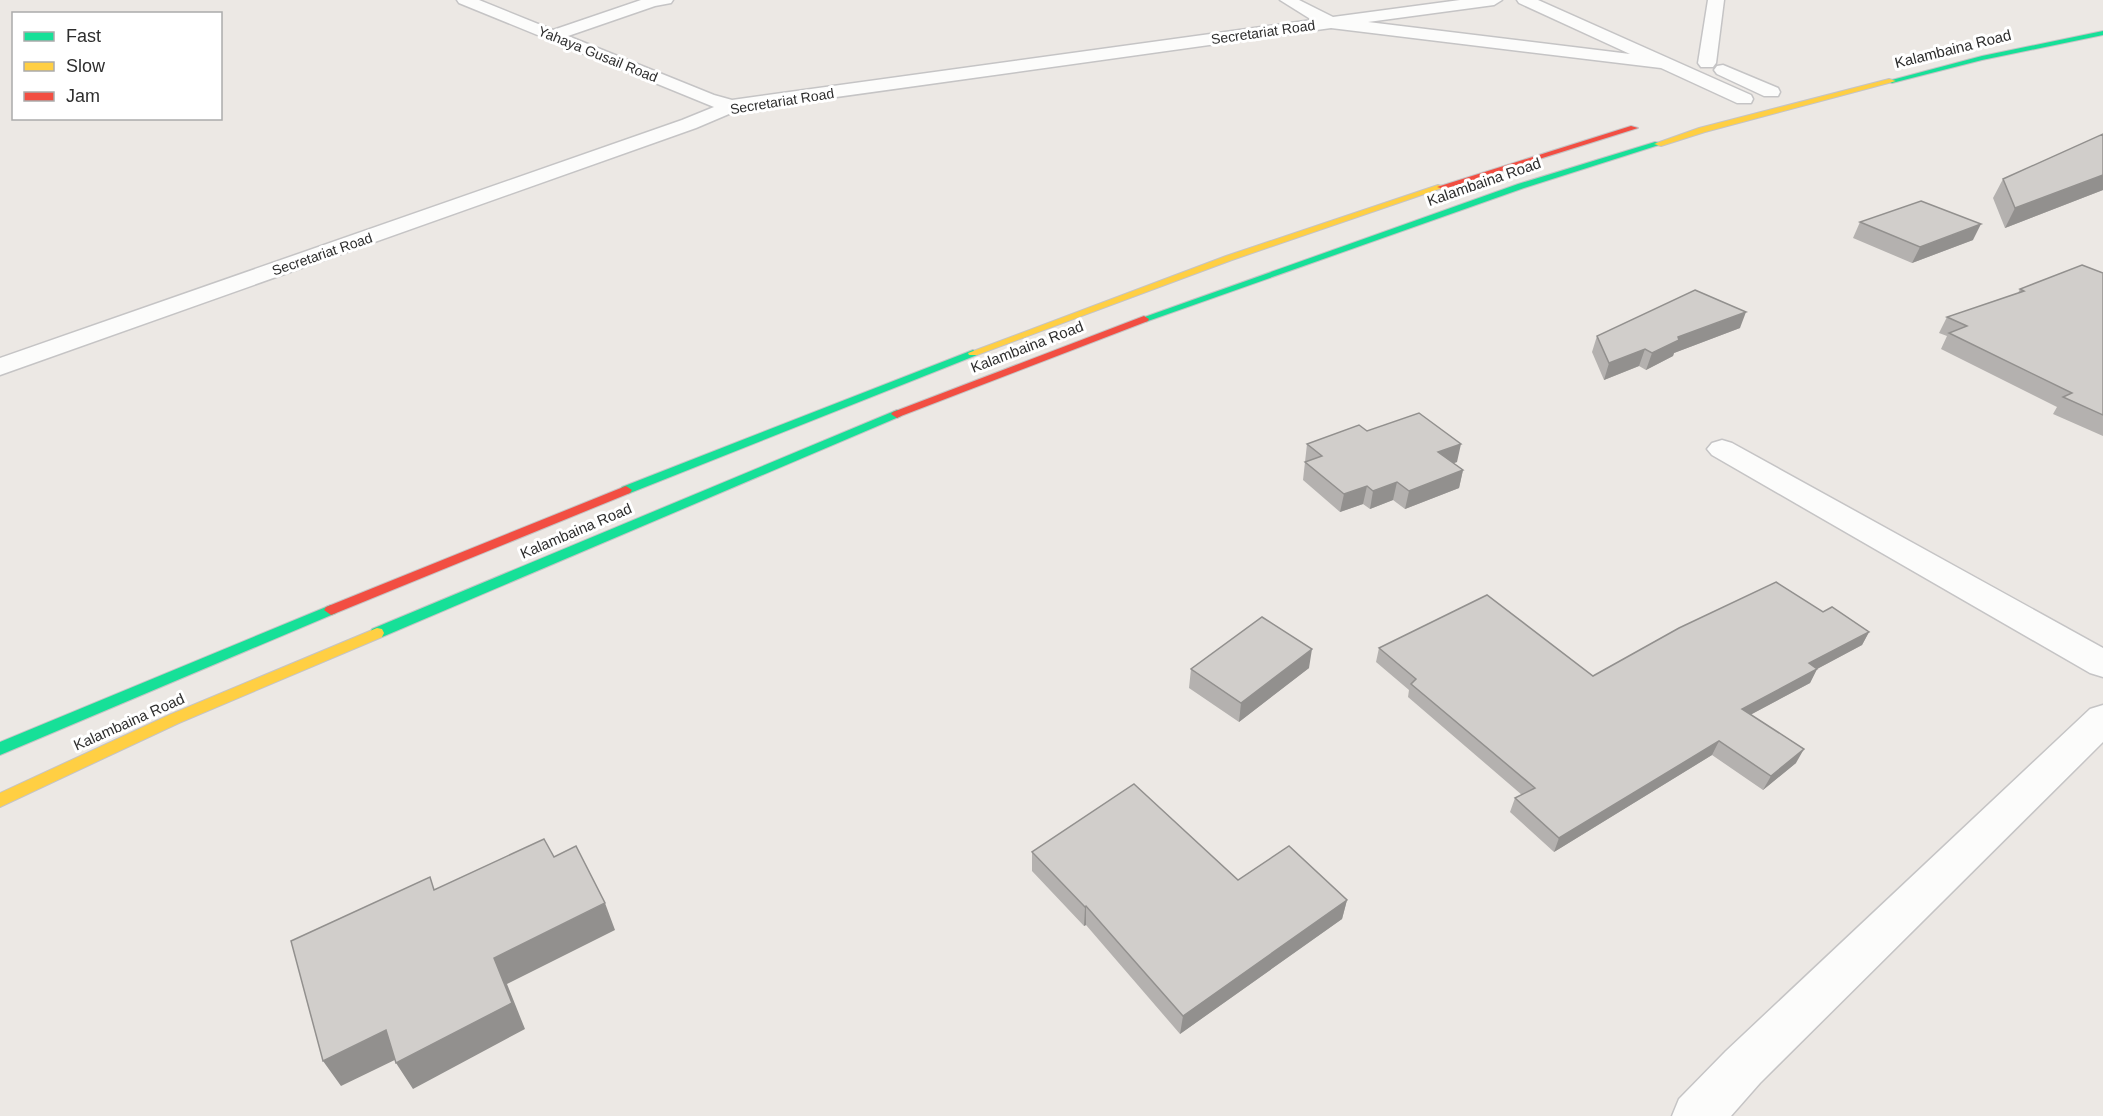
<svg xmlns="http://www.w3.org/2000/svg" width="2103" height="1116" viewBox="0 0 2103 1116" font-family="Helvetica,sans-serif">
  <rect width="100%" height="100%" fill="#ece8e4"/>
  <g fill="none" stroke-linecap="round" stroke-linejoin="round">
    <defs>
      <path id="street" d="M457 0H479L553 30 641 0H673L671 3 655 6 568 36 714 95 732 100 1312 20 1280 0H1299L1333 17 1460 0H1502L1494 5 1368 22 1630 54 1519 3 1517 0H1538L1751 95 1753 99 1751 103H1737L1661 68 1331 28 736 111 696 128 0 375V358L682 120 714 107 459 3Z
        M1708 0H1724L1716 63 1713 67H1701L1698 63Z
        M1723 65 1778 88 1780 92 1778 96H1764L1717 74 1714 70 1717 66Z
        M1722 440 1732 443 2103 648V677L2090 673 1712 455 1707 449 1712 443Z
        M2103 705V742L1760 1083 1731 1116H1672L1679 1099 1726 1051 2090 709Z"/>
      <path id="fast" d="M2103 31V35L1982 60 1892 83 1888 81 1982 56Z
        M1655 142 1662 144 1524 188 1148 321 1144 322 1139 319 1518 184Z
        M973 350 978 353 977 355 630 493 626 494 620 490 622 487Z
        M897 410 901 412 903 414 901 416 382 637H372L370 633 372 629Z
        M331 605 338 610 336 613 0 755V742Z"/>
      <path id="slow" d="M1889 79 1896 81 1705 132 1661 146 1654 144 1699 128Z
        M1438 185 1445 187 1232 260 977 355H969L968 353 1226 256Z
        M377 628 382 629 384 633 382 637 179 723 0 807V793L169 715Z"/>
      <path id="jam" d="M1631 126 1638 128 1444 189 1437 187Z
        M1144 316 1149 319 1148 321 901 416 897 418 891 414 893 412Z
        M626 486 632 490 630 493 336 613 331 615 324 610 326 607Z"/>
    </defs>
    <use href="#street" stroke="#c5c4c5" stroke-width="3"/>
    <use href="#fast" stroke="#c5c4c5" stroke-width="2"/>
    <use href="#slow" stroke="#c5c4c5" stroke-width="2"/>
    <use href="#jam" stroke="#c5c4c5" stroke-width="2"/>
    <use href="#street" fill="#fcfcfb" fill-rule="evenodd"/>
    <use href="#fast" fill="#16e098" fill-rule="evenodd"/>
    <use href="#slow" fill="#ffcf43" fill-rule="evenodd"/>
    <use href="#jam" fill="#f24e42" fill-rule="evenodd"/>
  </g>
  <path fill="#b4b1af" d="M2103 134V190L2005 228 1993 198 2003 179Z
    M1860 222 1973 240 1912 263 1853 238Z
    M2103 273V436L2053 414 2057 407 1941 349 1947 336 1939 333 1947 317 2018 293 2020 289Z
    M1740 328 1674 353 1673 356 1646 370 1639 366 1604 380 1592 352 1597 336Z
    M1367 431 1457 462 1453 463 1463 470 1459 488 1405 509 1393 500 1370 509 1363 504 1340 512 1303 480 1307 444Z
    M1869 632 1862 645 1817 669 1810 683 1750 715 1796 763 1763 790 1712 755 1554 852 1510 812 1515 798 1522 795 1408 697 1409 690 1376 662 1379 648 1593 676Z
    M1309 668 1239 722 1189 688 1191 669Z
    M1032 852 1238 880 1347 900 1342 919 1180 1034 1086 925 1084 926 1032 871Z"/>
  <path fill="#92908e" d="M2103 175V190L2005 228 2015 208Z
    M1981 224 1973 240 1912 263 1920 247Z
    M1746 312 1740 328 1674 353 1673 356 1646 370 1652 353 1678 337Z
    M1645 349 1639 366 1604 380 1609 363Z
    M1461 444 1457 462 1434 470 1438 452Z
    M1463 470 1459 488 1405 509 1409 491Z
    M1397 482 1393 500 1370 509 1373 491Z
    M1367 486 1363 504 1340 512 1344 494Z
    M1869 632 1862 645 1802 677 1809 663Z
    M1312 649 1309 668 1239 722 1241 703Z
    M1817 669 1810 683 1735 723 1742 709Z
    M1719 741 1712 755 1554 852 1559 838Z
    M1804 749 1796 763 1763 790 1771 776Z
    M1347 900 1342 919 1180 1034 1183 1016Z
    M605 903 615 930 507 984 525 1029 413 1089 396 1063 494 958Z
    M1086 906V925L1084 926 1085 907Z
    M386 1030 403 1056 341 1086 323 1061Z"/>
  <path fill="#d1cecb" stroke="#92908e" stroke-width="1.5" d="M2103 134V175L2015 208 2003 179Z
    M1921 201 1981 224 1920 247 1860 222Z
    M2082 265 2103 273V415L2063 397 2072 393 1949 333 1967 326 1947 317 2024 291 2020 289Z
    M1695 290 1746 312 1678 337 1679 340 1652 353 1645 349 1609 363 1597 336Z
    M1419 413 1461 444 1438 452 1463 470 1409 491 1397 482 1373 491 1367 486 1344 494 1305 462 1322 456 1307 444 1359 425 1367 431Z
    M1776 582 1823 612 1832 607 1869 632 1809 663 1817 669 1742 709 1804 749 1771 776 1719 741 1559 838 1515 798 1535 788 1411 684 1416 679 1379 648 1487 595 1593 676 1679 628Z
    M1262 617 1312 649 1241 703 1191 669Z
    M1134 784 1238 880 1289 846 1347 900 1183 1016 1086 906 1085 907 1032 852Z
    M544 839 554 857 576 846 605 903 494 958 512 1003 396 1063 386 1030 323 1061 291 941 430 877 434 890Z"/>
  <g text-anchor="middle" stroke-width="6" stroke-linejoin="round" paint-order="stroke">
    <g font-size="14" fill="#2e2e2e" stroke="#fff">
      <text transform="translate(1263 32) rotate(-8)" y="5">Secretariat Road</text>
      <text transform="translate(598 54) rotate(22)" y="5">Yahaya Gusail Road</text>
      <text transform="translate(782 101) rotate(-9)" y="5">Secretariat Road</text>
      <text transform="translate(322 254) rotate(-19)" y="5">Secretariat Road</text>
    </g>
    <g font-size="15" fill="#2e2e2e" stroke="#fff">
      <text transform="translate(1953 49) rotate(-14)" y="5">Kalambaina Road</text>
      <text transform="translate(1484 182) rotate(-19)" y="5">Kalambaina Road</text>
      <text transform="translate(1027 347) rotate(-21)" y="5">Kalambaina Road</text>
      <text transform="translate(576 531) rotate(-23)" y="5">Kalambaina Road</text>
      <text transform="translate(129 722) rotate(-24)" y="5">Kalambaina Road</text>
    </g>
  </g>
  <rect x="12" y="12" width="210" height="108" fill="#ffffff" stroke="#ababab" stroke-width="1.5"/>
  <rect x="24" y="32" width="30" height="9" fill="#16e098" stroke="#ababab" stroke-width="1.5"/>
  <text x="66" y="42" font-size="18" fill="#2e2e2e">Fast</text>
  <rect x="24" y="62" width="30" height="9" fill="#ffcf43" stroke="#ababab" stroke-width="1.5"/>
  <text x="66" y="72" font-size="18" fill="#2e2e2e">Slow</text>
  <rect x="24" y="92" width="30" height="9" fill="#f24e42" stroke="#ababab" stroke-width="1.5"/>
  <text x="66" y="102" font-size="18" fill="#2e2e2e">Jam</text>
</svg>
